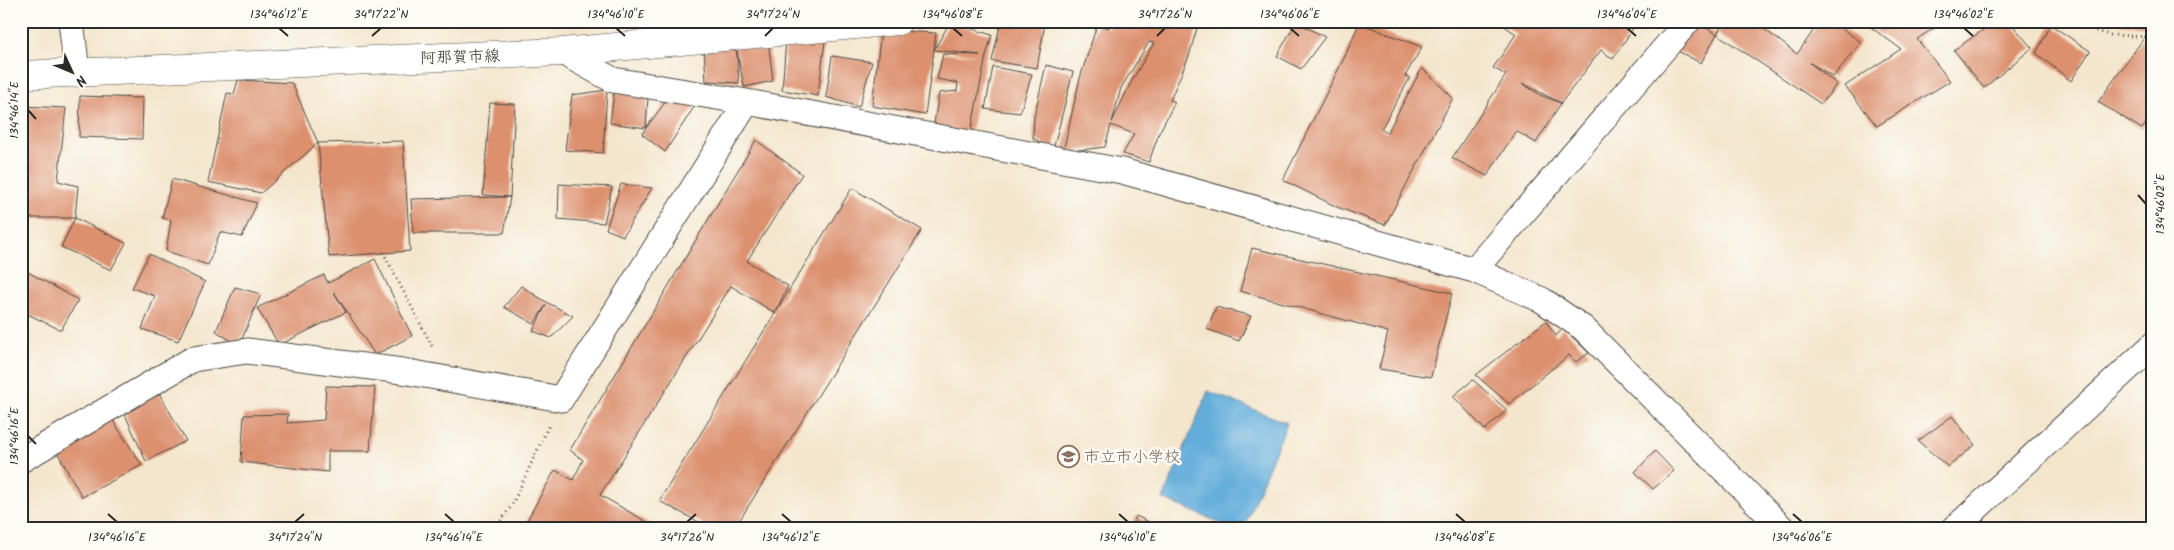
<svg xmlns="http://www.w3.org/2000/svg" width="2174" height="550" viewBox="0 0 2174 550" font-family="Kalam,'Klee One',sans-serif">
  <rect width="100%" height="100%" fill="#fdfcf7"/>
  <filter id="ink" filterUnits="userSpaceOnUse"><feTurbulence type="fractalNoise" baseFrequency=".02" numOctaves="2"/><feDisplacementMap in="SourceGraphic" scale="10" xChannelSelector="R" yChannelSelector="G"/><feConvolveMatrix kernelMatrix="1 2 1 2 8 2 1 2 1" color-interpolation-filters="sRGB"/></filter>
  <filter id="wash" filterUnits="userSpaceOnUse"><feTurbulence type="fractalNoise" baseFrequency=".0096" numOctaves="4" result="noise"/><feDisplacementMap in="SourceGraphic" scale="20" xChannelSelector="R" yChannelSelector="G"/><feGaussianBlur stdDeviation="1.12" result="paint"/><feColorMatrix in="noise" values="0 0 0 0 0 0 0 0 0 0 0 0 0 0 0 0 0 1.4 0 .05"/><feComposite in="paint" operator="in"/></filter>
  <g filter="url(#wash)">
    <rect width="100%" height="100%" fill="#f4e6cd"/>
    <path fill="#63addb" stroke="#476c83" d="M1208 391 1287 423 1243 529H1235L1163 499Z"/>
    <g id="blocks">
      <path fill="#dc906e" fill-rule="evenodd" d="M1001 21 1045 24 1037 68 992 61Z
        M1112 21H1199L1189 56 1170 100 1175 102 1159 133 1149 162 1123 154 1134 134 1111 125 1105 147 1063 152 1080 78 1097 25 1109 28ZM1149 42 1154 43 1130 84 1112 122 1121 88Z
        M1497 21H1638L1613 59 1601 50 1561 103 1536 143 1516 131 1487 176 1452 158 1506 75 1493 68 1516 34ZM1522 83 1561 103 1540 95Z
        M1694 21 1717 34 1701 63 1664 44Z
        M1724 21H1762L1759 25 1797 54 1820 21H1831L1861 42 1833 77 1810 63 1837 84 1821 104 1717 34Z
        M1862 21H1945L1917 39 1950 81 1877 126 1845 86 1901 49Z
        M1996 21H2009L2032 48 1984 88 1954 50Z
        M2118 21H2153V26L2120 24Z
        M950 22 992 35 986 56 970 136 933 129 939 93 957 91 958 83 937 79 943 54 980 55 934 50 925 115 872 106 881 30 936 33 934 50Z
        M1296 22 1325 37 1301 69 1277 56Z
        M1359 23 1422 47 1405 76 1410 78 1381 129 1387 133 1422 68 1453 98 1385 225 1337 207 1283 180 1345 56Z
        M2051 25 2090 51 2071 81 2036 53Z
        M2149 31 2153 33V114L2142 129 2098 102Z
        M768 40 773 81 744 87 736 47Z
        M786 40 825 41 818 96 782 90Z
        M736 42 739 83 706 81 704 46Z
        M832 56 872 62 859 107 826 97Z
        M1046 65 1073 72 1053 150 1033 138 1034 117Z
        M993 67 1032 74 1020 113 985 109Z
        M238 80 292 83 318 143 403 141 410 251 329 257 318 143 261 193 208 182 227 93 234 94Z
        M607 90 603 153 565 150 572 95Z
        M614 93 648 97 646 128 669 97 694 107 665 152 642 134 646 128 610 123Z
        M80 96 143 98 142 139 79 137Z
        M490 103 515 104 510 197 504 233H413L411 199 510 197 483 195Z
        M21 106 66 108 58 181 78 186 75 218H21Z
        M756 140 802 174 747 261 788 286 775 313 852 188 922 230 734 529H712L659 501 775 313 731 286 600 495 659 529H522L555 470 573 480 583 460 570 450Z
        M172 179 257 203 242 237 220 232 208 265 166 251 171 220 162 218Z
        M559 184 612 187 604 223 558 219Z
        M621 184 652 188 623 236 606 229Z
        M75 218 126 243 111 270 61 247Z
        M1252 248 1452 293 1431 377 1379 369 1388 332 1240 291Z
        M149 254 205 282 178 341 142 329 155 296 132 288Z
        M375 259 412 336 375 355 334 292 346 312 279 345 257 308 324 275 328 283Z
        M26 271 78 300 61 330 21 311V281Z
        M521 286 548 303 573 316 551 338 533 331 546 305 534 324 504 307Z
        M235 287 261 294 239 346 216 331Z
        M1216 307 1251 316 1239 341 1207 329Z
        M1546 321 1556 336 1563 328 1589 353 1576 362 1569 355 1509 404 1476 375Z
        M1473 380 1507 410 1485 430 1453 396Z
        M326 386 375 387 370 451H328V472L241 462 244 415 288 414 287 423 324 420Z
        M157 389 186 441 146 461 123 410Z
        M1952 416 1975 445 1948 467 1918 441Z
        M112 419 142 465 82 497 56 450Z
        M1655 451 1674 471 1653 489 1635 472Z
        M1136 516 1164 529H1132Z"/>
    </g>
  </g>
  <g filter="url(#ink)">
    <use href="#blocks" fill-opacity="0" stroke="#494743" stroke-width="1"/>
    <g fill="none" stroke-linecap="round" stroke-linejoin="round">
      <defs>
        <path id="street" d="M71 21 77 72
          M562 52 613 80 747 102 1122 171 1474 270 1542 300 1583 328 1783 529
          M1474 270 1688 21
          M21 460 193 359 247 351 402 371 561 399 747 102
          M1954 529 2153 345"/>
        <path id="secondary" d="M21 75 562 52 898 21"/>
      </defs>
      <use href="#street" stroke="#494743" stroke-width="27"/>
      <use href="#secondary" stroke="#494743" stroke-width="29"/>
      <path stroke="#494743" stroke-width="3" stroke-dasharray="1 4" stroke-linecap="butt" d="M2062 21 2110 35 2153 37
        M383 252 433 348
        M495 529 512 505 549 425"/>
      <use href="#street" stroke="#fff" stroke-width="25"/>
      <use href="#secondary" stroke="#fff" stroke-width="28"/>
    </g>
  </g>
  <path fill="none" stroke="#2b2b2b" stroke-width="2" d="M279 28 288 36M616 28 625 36M953 28 962 36M1290 28 1299 36M1627 28 1636 36M1964 28 1973 36M372 36 381 28M765 36 773 28M1157 36 1165 28M28 110 36 119M2138 195 2146 204M28 436 36 444M108 514 117 522M445 514 454 522M782 514 791 522M1119 514 1128 522M1456 514 1465 522M1793 514 1802 522M295 522 304 514M687 522 696 514"/>
  <defs>
    <symbol id="school-ring" viewBox="-11 -11 22 22"><circle r="9.5" fill="#fdfcf7" stroke="#8d6e63" stroke-width="1.5"/><path d="M0-5L7-2L0 1L-7-2ZM-4 1L0 2.5L4 1V4Q0 6-4 4Z" fill="#8d6e63"/></symbol>
  </defs>
  <g fill-rule="evenodd">
    <use href="#school-ring" x="1056" y="444" width="25" height="25"/>
  </g>
  <g text-anchor="middle" stroke-width="5" stroke-linejoin="round" paint-order="stroke">
    <g font-size="16" fill="#2b2b2b" stroke="#fdfcf7">
      <text transform="translate(460 56) rotate(-2)" y="6">阿那賀市線</text>
    </g>
    <g font-size="16" fill="#785e54" stroke="#fdfcf7" text-anchor="start">
      <text x="1084" y="462">市立市小学校</text>
    </g>
  </g>
  <rect width="2174" height="550" fill="none" stroke="#fdfcf7" stroke-width="55"/>
  <g transform="translate(72 72) rotate(134)" stroke="#fdfcf7" stroke-width="4" paint-order="stroke">
  <path d="M0-4L9 19L0 12L-9 19Z" fill="#2b2b2b"/>
  <text y="-8" font-size="14" font-weight="bold" text-anchor="middle" fill="#2b2b2b">N</text>
  </g>
  <rect x="28" y="28" width="2118" height="494" fill="none" stroke="#2b2b2b" stroke-width="2"/>
  <g font-size="12" text-anchor="middle" fill="#2b2b2b">
    <text x="279" y="18">134°46'12"E</text>
    <text x="381" y="18">34°17'22"N</text>
    <text x="616" y="18">134°46'10"E</text>
    <text x="773" y="18">34°17'24"N</text>
    <text x="953" y="18">134°46'08"E</text>
    <text x="1165" y="18">34°17'26"N</text>
    <text x="1290" y="18">134°46'06"E</text>
    <text x="1627" y="18">134°46'04"E</text>
    <text x="1964" y="18">134°46'02"E</text>
    <text transform="translate(14 110) rotate(-90)" y="4">134°46'14"E</text>
    <text transform="translate(2160 204) rotate(-90)" y="4">134°46'02"E</text>
    <text transform="translate(14 436) rotate(-90)" y="4">134°46'16"E</text>
    <text x="117" y="541">134°46'16"E</text>
    <text x="295" y="541">34°17'24"N</text>
    <text x="454" y="541">134°46'14"E</text>
    <text x="687" y="541">34°17'26"N</text>
    <text x="791" y="541">134°46'12"E</text>
    <text x="1128" y="541">134°46'10"E</text>
    <text x="1465" y="541">134°46'08"E</text>
    <text x="1802" y="541">134°46'06"E</text>
  </g>
</svg>
